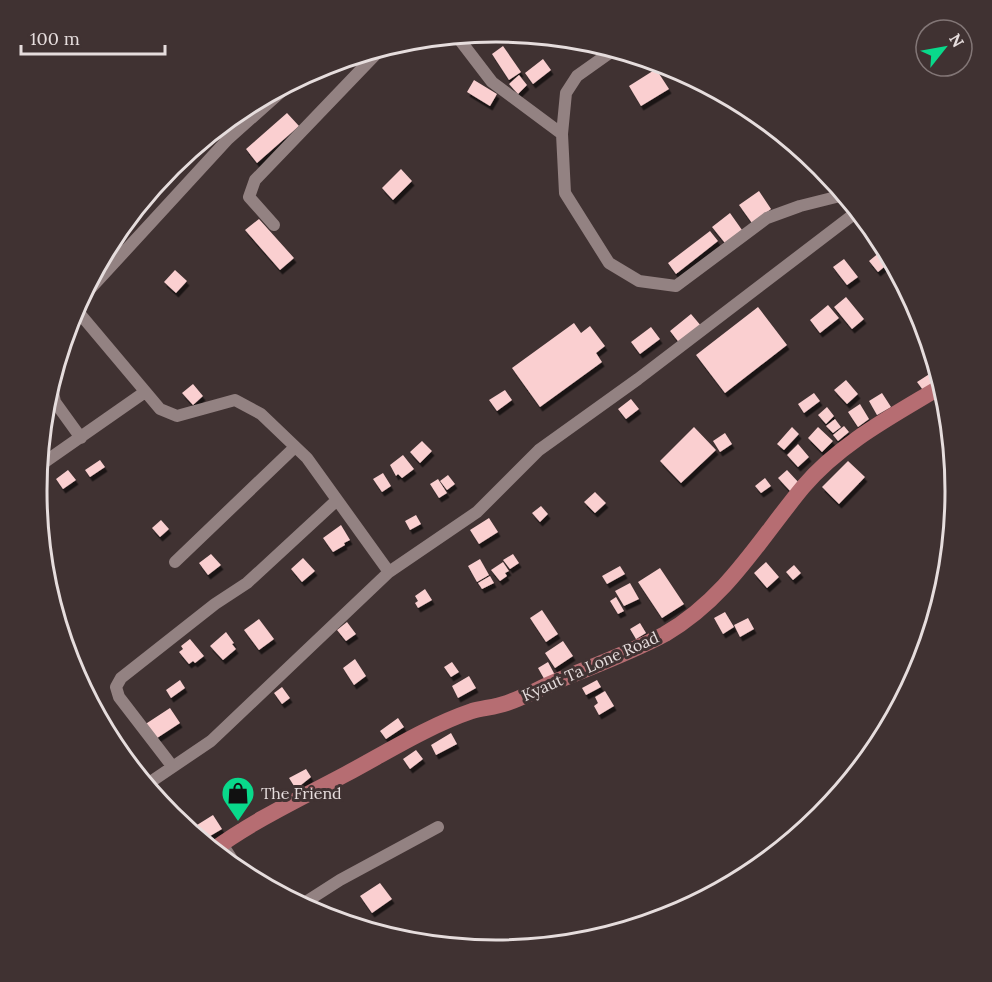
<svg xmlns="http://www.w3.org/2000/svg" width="992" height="982" viewBox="0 0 992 982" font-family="Lora,serif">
  <defs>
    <filter id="shadow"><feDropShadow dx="2.5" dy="4.5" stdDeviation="0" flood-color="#0009"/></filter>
  </defs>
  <rect width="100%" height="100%" fill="#403232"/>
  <path fill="#facfd0" filter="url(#shadow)" d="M503 46 521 72 509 80 492 54Z
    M543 59 551 70 533 84 525 73Z
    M656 69 669 89 641 106 629 86Z
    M519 75 527 85 518 94 509 84Z
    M474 80 497 94 490 106 467 92Z
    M287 113 299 126 257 163 246 149Z
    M401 169 412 181 393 200 382 188Z
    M759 191 771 209 752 223 739 205Z
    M730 213 742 230 725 243 712 227Z
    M259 219 294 258 280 270 245 230Z
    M710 231 718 241 676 274 668 263Z
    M880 252 889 263 878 272 869 261Z
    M844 259 858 277 847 285 833 267Z
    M175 270 187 281 176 293 164 282Z
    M846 297 864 319 852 329 834 307Z
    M828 305 839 318 820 333 810 320Z
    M758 307 787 345 725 393 696 355Z
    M691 314 702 327 681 345 670 331Z
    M574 323 581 333 590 326 605 346 596 353 602 362 540 407 512 368Z
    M651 327 660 339 640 354 631 342Z
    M931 373 936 382 923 390 917 382Z
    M846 380 858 394 847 404 834 390Z
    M193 384 203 396 193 405 182 393Z
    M505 390 512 400 497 411 489 400Z
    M814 393 820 401 804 413 798 404Z
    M882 393 891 407 877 415 869 401Z
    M631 399 639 409 626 419 618 409Z
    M860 404 869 419 858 427 848 412Z
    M827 407 834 416 826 424 818 415Z
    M835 419 841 427 833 433 826 426Z
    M844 426 849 432 838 441 833 435Z
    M694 427 716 450 681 483 660 461Z
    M792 427 799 434 784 450 777 444Z
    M818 427 833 441 822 452 808 438Z
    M725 433 732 444 720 452 713 441Z
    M422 441 432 451 420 463 410 452Z
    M798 444 809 457 798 467 787 455Z
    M403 455 414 469 402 478 398 474 396 476 390 465Z
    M100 460 105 467 90 477 85 470Z
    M848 461 865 477 839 504 822 487Z
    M68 470 76 480 63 489 56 479Z
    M787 470 800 484 791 492 778 478Z
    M383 473 391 486 382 492 373 479Z
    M448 475 455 484 447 490 440 481Z
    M765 478 771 486 761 493 755 486Z
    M438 479 447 493 439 498 430 484Z
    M595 492 606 503 595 513 584 502Z
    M541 506 548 514 540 522 532 513Z
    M416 515 421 524 410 530 405 521Z
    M489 518 498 532 479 544 470 530Z
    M161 520 169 529 160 537 152 528Z
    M341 525 350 540 344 543 345 545 333 552 323 538Z
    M211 554 221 565 208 575 199 563Z
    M513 554 519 563 510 569 503 560Z
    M303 558 315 571 302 582 291 569Z
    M480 559 489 575 477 582 468 566Z
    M503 562 509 571 505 573 507 576 500 581 491 570Z
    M766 562 779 577 767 588 754 573Z
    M794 565 801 573 793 580 786 572Z
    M620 566 625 574 607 584 602 576Z
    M660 568 684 604 662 618 638 582Z
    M490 576 494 583 482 589 478 583Z
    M630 583 639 599 624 606 615 591Z
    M425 589 432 600 418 608 415 603 418 601 415 596Z
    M616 597 624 611 618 614 610 601Z
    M542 610 558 634 546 642 530 618Z
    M725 612 734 627 723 634 714 618Z
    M748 618 754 629 740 637 734 625Z
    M259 619 274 639 259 650 244 630Z
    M347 622 356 634 346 641 337 630Z
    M640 623 646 633 636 639 630 629Z
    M226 632 234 643 232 644 236 649 223 660 210 646Z
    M190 639 204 656 195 663 193 661 189 664 179 652 183 649 181 646Z
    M563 641 573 656 555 668 545 653Z
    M355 659 366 676 354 685 343 668Z
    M452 662 459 672 451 677 444 667Z
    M548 662 556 677 546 682 538 668Z
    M469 676 476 688 458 698 452 686Z
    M180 680 185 688 171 698 166 690Z
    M597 680 601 687 586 695 582 688Z
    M282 687 290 698 282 704 274 693Z
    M605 691 614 706 599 715 594 706 598 703 595 697Z
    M170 708 180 723 154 740 144 725Z
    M398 718 404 727 386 739 380 731Z
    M451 733 457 744 436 755 431 745Z
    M416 750 423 759 410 769 403 759Z
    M306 769 311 777 296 789 289 778Z
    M213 815 222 829 205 839 197 825Z
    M380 883 392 899 372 913 360 896Z"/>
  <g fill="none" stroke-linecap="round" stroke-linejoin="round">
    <path stroke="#938282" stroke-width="12" d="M456 35 492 82 562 134
      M615 49 577 76 566 93 562 134 565 193 609 263 639 281 676 286 767 218 800 206 844 195
      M218 128 228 139
      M274 225 249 197 255 180 376 54 398 43
      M80 300 228 139 292 82
      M75 308 160 409 177 416 235 400 261 414 307 458 389 572
      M51 383 55 402 81 438
      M39 466 145 392
      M175 562 295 447
      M172 766 119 697 116 687 121 678 215 604 247 583 337 500
      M146 785 211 741 389 572 477 512 539 450 638 379 858 211
      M222 844 241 873
      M301 905 340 880 438 827"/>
    <path stroke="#b66d72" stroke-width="16" d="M213 850C254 820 301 798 346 774 387 752 428 726 472 711 483 708 496 707 507 703 524 697 540 688 557 681 593 666 630 653 665 634 727 598 759 540 803 487 840 443 894 415 942 386"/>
  </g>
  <defs>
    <symbol id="shop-pin" viewBox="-11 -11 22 30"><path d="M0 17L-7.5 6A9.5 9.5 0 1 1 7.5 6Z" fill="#09d98b" stroke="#403232"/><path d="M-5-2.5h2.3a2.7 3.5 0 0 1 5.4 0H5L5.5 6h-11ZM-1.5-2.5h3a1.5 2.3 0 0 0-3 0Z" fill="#111"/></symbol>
  </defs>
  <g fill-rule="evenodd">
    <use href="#shop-pin" x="219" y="774" width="38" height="52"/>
  </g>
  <g text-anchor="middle" stroke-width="6" stroke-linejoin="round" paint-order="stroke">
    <g font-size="16" fill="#e6dddd" stroke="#403232">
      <text transform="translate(590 666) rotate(-24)" y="6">Kyaut Ta Lone Road</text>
    </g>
    <g font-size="16" fill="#e6dddd" stroke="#403232" text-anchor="start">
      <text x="261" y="799">The Friend</text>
    </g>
  </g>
  <path d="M0 0H992V982H0ZM47 491a449 449 0 1 1 898 0a449 449 0 1 1-898 0Z" fill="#403232" fill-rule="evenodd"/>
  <path fill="none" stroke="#e6dddd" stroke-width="3" d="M47 491a449 449 0 1 1 898 0a449 449 0 1 1-898 0Z"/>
  <g transform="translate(944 48) rotate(59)"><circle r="28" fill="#403232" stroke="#827676" stroke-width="1.5"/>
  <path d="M0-4.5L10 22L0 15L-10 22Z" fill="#09d98b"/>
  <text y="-9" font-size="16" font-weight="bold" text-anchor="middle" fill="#e6dddd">N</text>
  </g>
  <path d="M21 45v9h144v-9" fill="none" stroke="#e6dddd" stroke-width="3"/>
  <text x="30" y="45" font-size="18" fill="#e6dddd" stroke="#403232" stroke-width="4.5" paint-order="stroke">100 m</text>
</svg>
